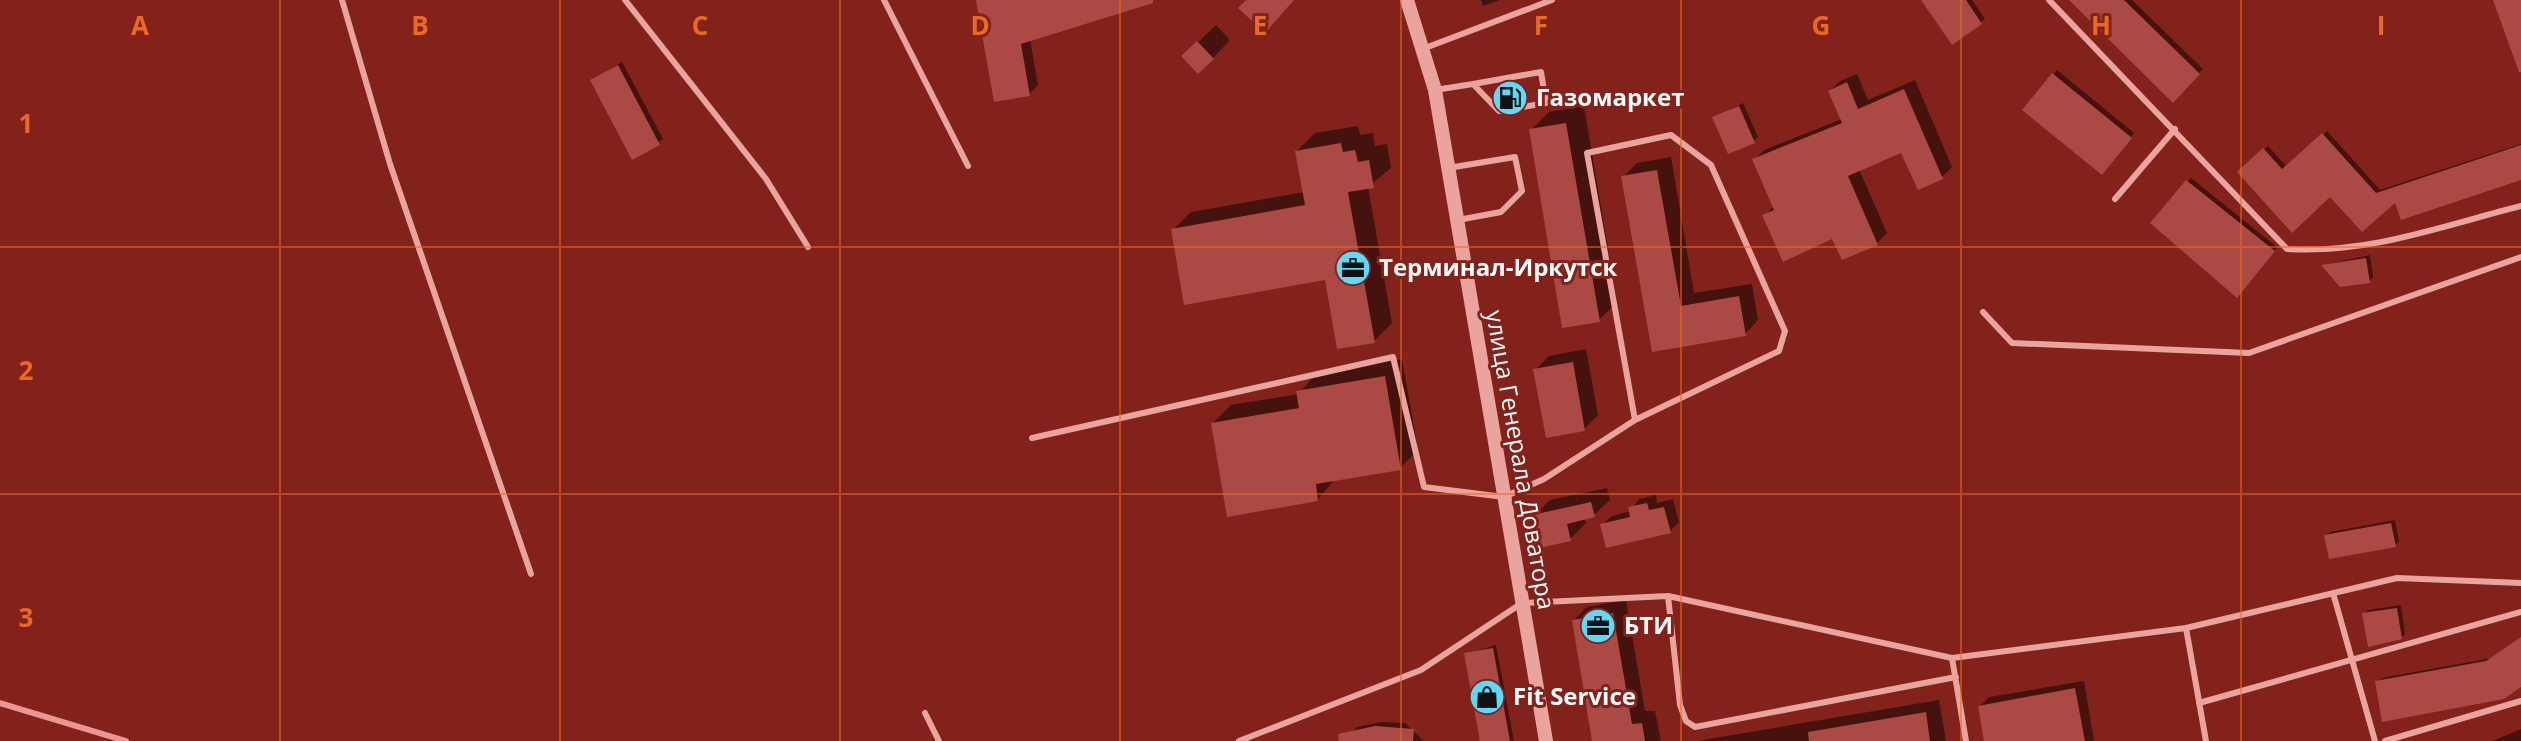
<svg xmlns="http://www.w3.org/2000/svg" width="2521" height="741" viewBox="0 0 2521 741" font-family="'Open Sans',sans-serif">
  <rect width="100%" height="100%" fill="#82221b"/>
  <path fill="#0007" d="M978 0H1152L1030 40 1038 85 1029 94Z
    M1481 0H1500L1483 6Z
    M1923 0H1972L1985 19 1953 42Z
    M2071 0H2132L2203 69 2173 100Z
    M1216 25 1230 40 1213 58 1184 56Z
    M622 62 663 139 633 157 592 80Z
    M2057 70 2134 133 2106 168 2053 74Z
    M1857 74 1868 100 1915 80 1952 167 1942 177 1902 151 1859 169 1887 233 1877 243 1833 236 1765 216 1774 206 1754 160 1764 150 1842 119 1830 91 1840 81Z
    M1743 103 1758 137 1754 141 1715 118Z
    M1584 106 1617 302 1599 320 1531 130 1549 112Z
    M1358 126 1360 135 1373 133 1375 146 1387 144 1391 168 1368 187 1392 323 1374 341 1326 277 1173 230 1191 212 1304 192 1297 151 1315 133Z
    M2327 131 2380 190 2521 144V178L2396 199 2331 194 2239 172 2268 146 2287 167Z
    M1671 157 1694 293 1752 284 1758 320 1745 334 1653 350 1623 177 1637 163Z
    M2191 178 2277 247 2241 291 2187 182Z
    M2370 255 2373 277 2369 281 2323 265Z
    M1586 349 1598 415 1584 429 1536 369 1549 356Z
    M1402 359 1418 450 1400 468 1335 479 1318 499 1213 423 1231 405 1299 394 1316 373Z
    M1607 488 1610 500 1594 515 1584 518 1586 523 1570 539 1534 516 1550 500Z
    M1656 495 1657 503 1673 499 1679 522 1670 531 1603 524 1612 516 1631 511 1639 499Z
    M2395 520 2399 541 2395 545 2326 536 2330 532Z
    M1626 600 1645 711H1655L1661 741H1594L1574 620 1587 607Z
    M2401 605 2405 634 2401 638 2364 614 2368 610Z
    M2521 638V685L2378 682 2382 678 2492 658Z
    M1496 645 1514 741H1482L1466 654Z
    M2084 681 2094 741H1986L1980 706 1989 697Z
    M1939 700 1946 741H1697Z
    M1381 722 1405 723 1424 741H1353L1352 732 1357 727Z
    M2521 729V741H2492Z"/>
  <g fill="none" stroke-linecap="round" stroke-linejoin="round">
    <path stroke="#ec9693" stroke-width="6" d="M0 703 126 741"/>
  </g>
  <path fill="#ab4a44" d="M976 0H1153V3L1021 44 1030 96 994 102Z
    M1246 0H1294L1265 33 1238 8Z
    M1921 0H1966L1982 24 1952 45Z
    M2069 0H2124L2200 74 2173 103Z
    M2493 0H2521V72H2519Z
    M1197 41 1214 59 1198 74 1181 56Z
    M618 65 660 145 632 160 590 80Z
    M2052 73 2132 138 2102 175 2022 110Z
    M1847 82 1858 109 1904 89 1943 179 1918 190 1901 153 1848 176 1878 245 1842 260 1832 239 1783 262 1762 215 1774 210 1752 159 1842 123 1828 91Z
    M1739 106 1755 143 1728 154 1712 117Z
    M1566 123 1600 322 1562 328 1529 129Z
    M2322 133 2376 193 2521 145V180L2401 220 2395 203 2362 232 2330 197 2292 233 2237 172 2263 148 2282 169Z
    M1341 143 1343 152 1355 150 1358 162 1369 160 1374 188 1348 192 1375 343 1337 349 1325 280 1184 305 1171 229 1305 205 1295 151Z
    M1657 170 1681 306 1739 296 1746 336 1652 352 1621 176Z
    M2186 180 2275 251 2237 298 2150 223Z
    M2366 258 2370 283 2340 287 2321 265Z
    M1573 362 1585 431 1546 438 1533 369Z
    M1385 376 1401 470 1316 484 1318 501 1227 517 1211 423 1299 408 1296 391Z
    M1591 502 1595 517 1567 524 1571 541 1539 548 1532 515Z
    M1647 503 1649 510 1664 507 1671 533 1606 548 1600 524 1630 517 1628 507Z
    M2391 523 2396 547 2329 559 2324 535Z
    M2397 608 2402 639 2368 647 2362 613Z
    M1613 613 1632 724 1642 723 1645 741H1592L1572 620Z
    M2521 637V687L2504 699 2382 722 2375 681 2486 661Z
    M1493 648 1510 741H1480L1464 653Z
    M2075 688 2085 741H1984L1978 706Z
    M1926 712 1930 741H1809L1808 732Z
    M1375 726 1414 729 1413 741H1339L1338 734Z"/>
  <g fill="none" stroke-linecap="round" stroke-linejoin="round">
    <path stroke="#eaa4a0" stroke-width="6" d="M342 0 390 164 531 574
      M625 0 766 179 808 247
      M884 0 968 166
      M2049 0 2287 249C2370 254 2442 226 2521 206
      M1425 48 1552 0
      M1435 90 1473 84 1499 111 1546 103 1541 72 1473 84
      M1448 168 1515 157 1522 191 1501 212 1458 220
      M2115 199 2175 129
      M1983 312 2012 343 2249 353 2521 257
      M1032 438 1393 357 1424 487 1504 497 1544 479 1635 420 1779 351 1785 331 1711 165 1671 135 1587 153 1635 420
      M2333 593 2375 741
      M1668 596 1680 705 1686 721 1695 727 1956 677
      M2186 628 2206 741
      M1952 658 1966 741
      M2199 703 2521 612
      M925 713 939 741
      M1239 741 1421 670 1522 603 1668 596 1952 658 2186 628 2397 578 2521 583
      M2385 741 2521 701"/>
    <path stroke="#eaa4a0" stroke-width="14" d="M1407 0 1435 90 1546 741"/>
  </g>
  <path fill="none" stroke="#ea6a24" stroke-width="2" stroke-opacity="0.55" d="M280 0V741M560 0V741M840 0V741M1120 0V741M1401 0V741M1681 0V741M1961 0V741M2241 0V741M0 247H2521M0 494H2521"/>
  <defs>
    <symbol id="fuel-disc" viewBox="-11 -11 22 22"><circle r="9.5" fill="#5cdafc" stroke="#82221b"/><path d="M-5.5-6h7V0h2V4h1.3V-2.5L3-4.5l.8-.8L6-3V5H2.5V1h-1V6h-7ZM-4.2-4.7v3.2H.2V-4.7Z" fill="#111"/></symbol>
    <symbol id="office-disc" viewBox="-11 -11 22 22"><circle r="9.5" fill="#5cdafc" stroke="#82221b"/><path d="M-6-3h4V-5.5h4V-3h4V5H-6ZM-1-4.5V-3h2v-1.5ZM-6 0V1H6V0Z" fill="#111"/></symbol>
    <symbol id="shop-disc" viewBox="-11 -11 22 22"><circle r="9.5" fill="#5cdafc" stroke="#82221b"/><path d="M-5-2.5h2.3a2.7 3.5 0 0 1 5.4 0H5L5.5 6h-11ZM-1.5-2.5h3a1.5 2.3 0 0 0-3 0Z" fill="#111"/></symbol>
  </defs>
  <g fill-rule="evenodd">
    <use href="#fuel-disc" x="1490" y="78" width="40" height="40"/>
    <use href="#office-disc" x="1333" y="248" width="40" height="40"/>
    <use href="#office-disc" x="1578" y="606" width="40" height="40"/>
    <use href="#shop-disc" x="1467" y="677" width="40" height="40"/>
  </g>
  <g text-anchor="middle" stroke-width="6" stroke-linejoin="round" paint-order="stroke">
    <g font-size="24" font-weight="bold" fill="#fff" stroke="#82221b" text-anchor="start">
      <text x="1536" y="106">Газомаркет</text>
      <text x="1379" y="276">Терминал-Иркутск</text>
      <text x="1624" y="634">БТИ</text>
      <text x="1513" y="705">Fit Service</text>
    </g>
    <g font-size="24" fill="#fff" stroke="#82221b">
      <text transform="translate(1520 460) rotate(80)" y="8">улица Генерала Доватора</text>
    </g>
  </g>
  <g font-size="26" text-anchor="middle" font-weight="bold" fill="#ea6a24" stroke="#82221b" stroke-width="6" stroke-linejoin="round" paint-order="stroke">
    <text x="140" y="35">A</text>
    <text x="420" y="35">B</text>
    <text x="700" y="35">C</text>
    <text x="980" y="35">D</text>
    <text x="1260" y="35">E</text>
    <text x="1541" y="35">F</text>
    <text x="1821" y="35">G</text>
    <text x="2101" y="35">H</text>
    <text x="2381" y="35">I</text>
    <text x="26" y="133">1</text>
    <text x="26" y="380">2</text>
    <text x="26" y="627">3</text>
  </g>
</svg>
